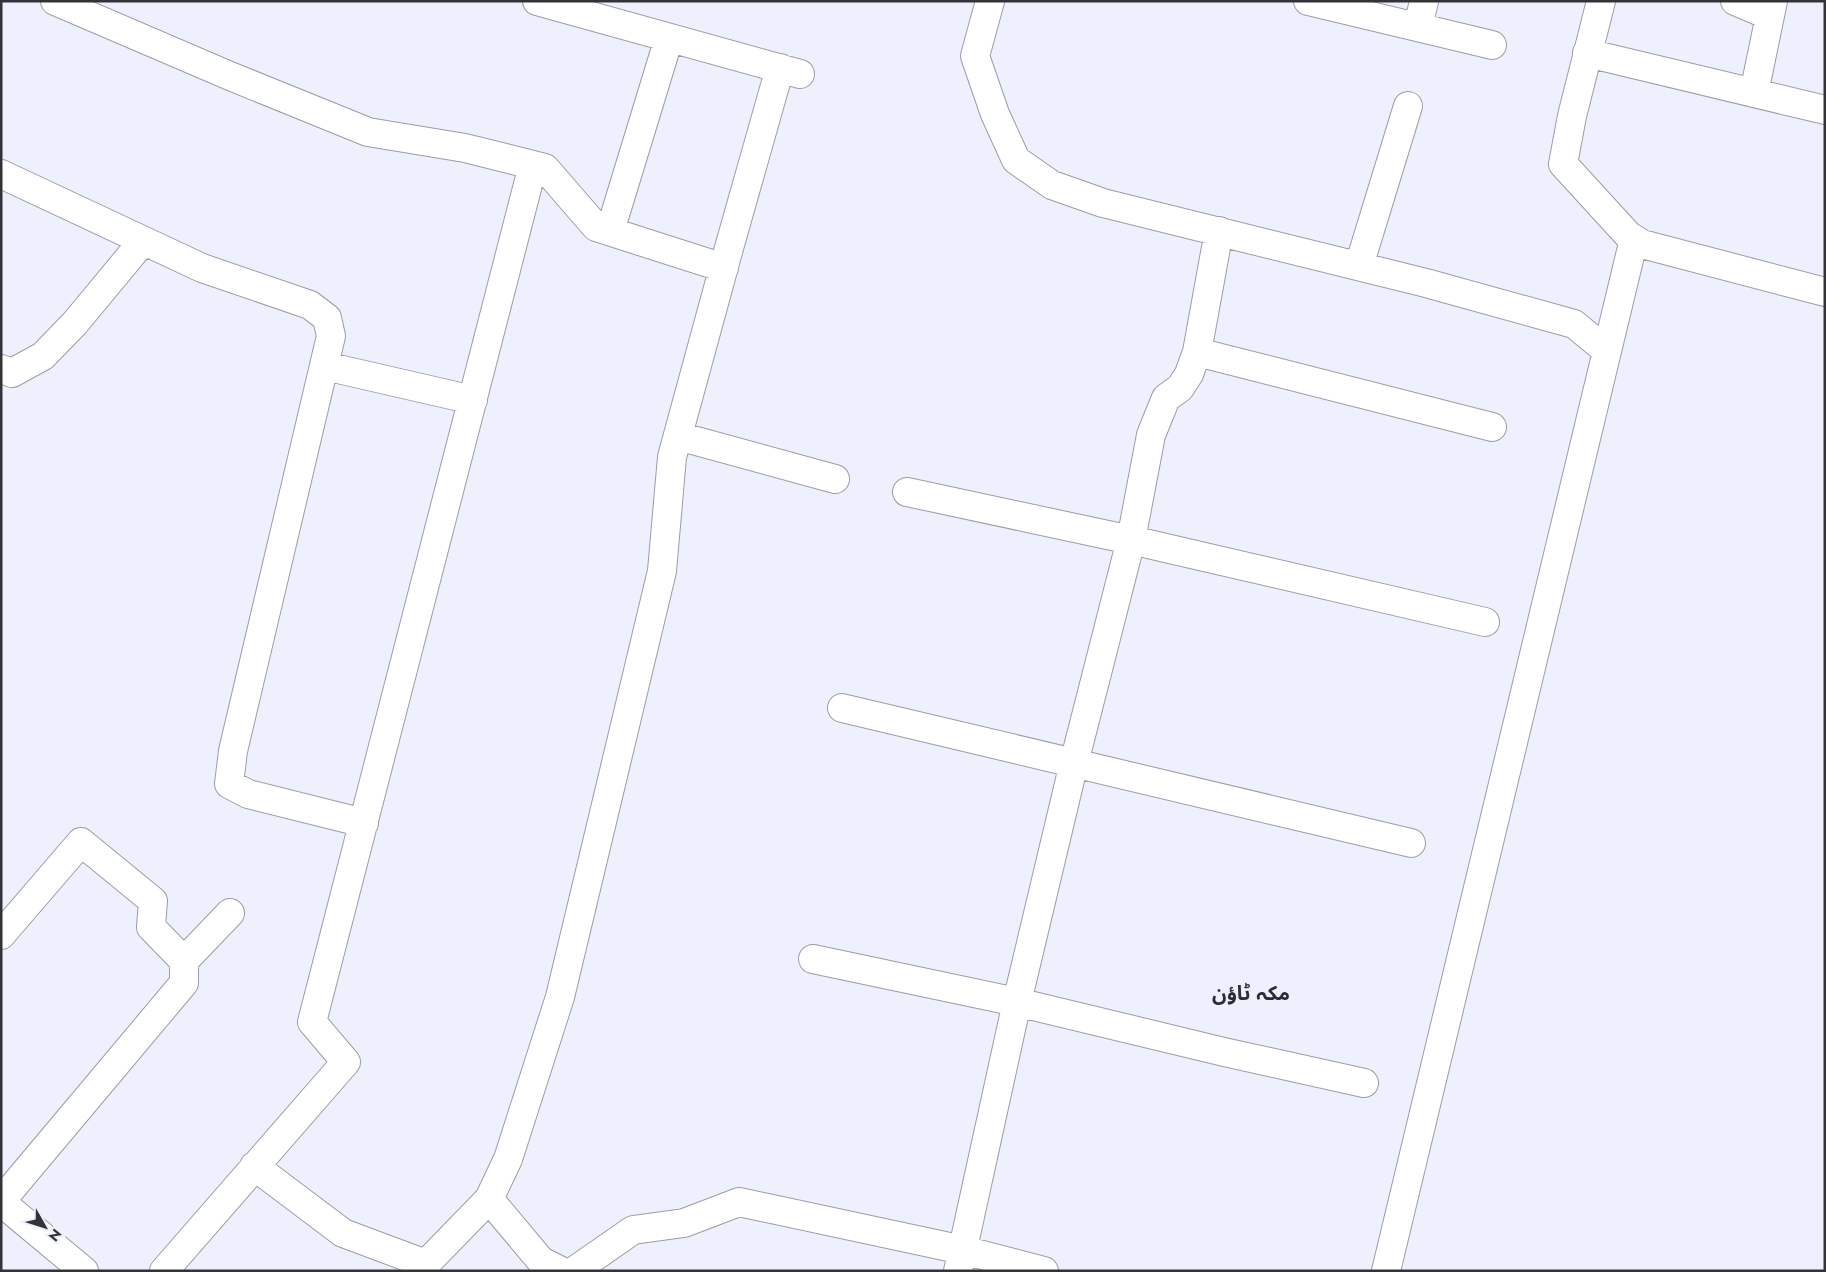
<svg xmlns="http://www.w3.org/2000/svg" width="1826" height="1272" viewBox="0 0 1826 1272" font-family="Jost,'Noto Sans Arabic',sans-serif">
  <rect width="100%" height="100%" fill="#eff0fd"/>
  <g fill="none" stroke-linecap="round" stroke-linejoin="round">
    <defs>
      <path id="minor" d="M55 1 230 76 368 132 465 148 545 168 596 227 724 268
        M537 1 800 74
        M990 1 975 56 995 114 1016 160 1052 185 1103 203 1426 283 1574 324 1607 351 1386 1271
        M1308 1 1492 45
        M1601 1 1572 116 1563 164 1628 235 1642 244 1825 292
        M1735 1 1770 16
        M1418 27 1424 1
        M1587 53 1825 110
        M1754 93 1773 1
        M1 174 202 268 310 305 327 318 331 336 233 751 229 784 248 794 364 823
        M610 231 669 38
        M1359 266 1408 106
        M1607 351 1634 239
        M1197 352 1492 427
        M325 366 473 400
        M1 369 12 373 43 356 75 323 143 241
        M678 436 835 479
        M907 492 1131 540 1485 622
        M842 708 1411 843
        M1 935 81 842 153 901 151 927 184 961
        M813 959 1017 1002 1224 1052 1364 1083
        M254 1166 343 1233 426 1264
        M489 1199 541 1261 561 1271
        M1 1201 184 983V961L230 913
        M1 1202 84 1271
        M164 1271 346 1062 312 1022 533 165
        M419 1271 489 1199 508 1159 560 997 662 571 672 457 729 248 780 68
        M574 1271 633 1230 684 1223 739 1202 963 1250 1044 1271
        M958 1271 1017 1002 1074 763 1131 540 1151 435 1166 398 1180 388 1189 374 1197 352 1219 231"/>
    </defs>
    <use href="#minor" stroke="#9c9ca9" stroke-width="30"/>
    <use href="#minor" stroke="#fff" stroke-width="28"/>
  </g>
  <g text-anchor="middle" stroke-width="5" stroke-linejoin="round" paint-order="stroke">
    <g font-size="20" font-weight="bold" fill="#2b2c36" stroke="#eff0fd">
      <text x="1251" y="1000">مکہ ٹاؤن</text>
    </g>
  </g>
  <rect width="1826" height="1272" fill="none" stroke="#323338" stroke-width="5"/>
  <g transform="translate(45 1227) rotate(129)" stroke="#eff0fd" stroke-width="4" paint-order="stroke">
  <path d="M0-4L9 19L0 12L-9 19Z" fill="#323338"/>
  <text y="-8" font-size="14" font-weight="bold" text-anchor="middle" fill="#323338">N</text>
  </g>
</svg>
